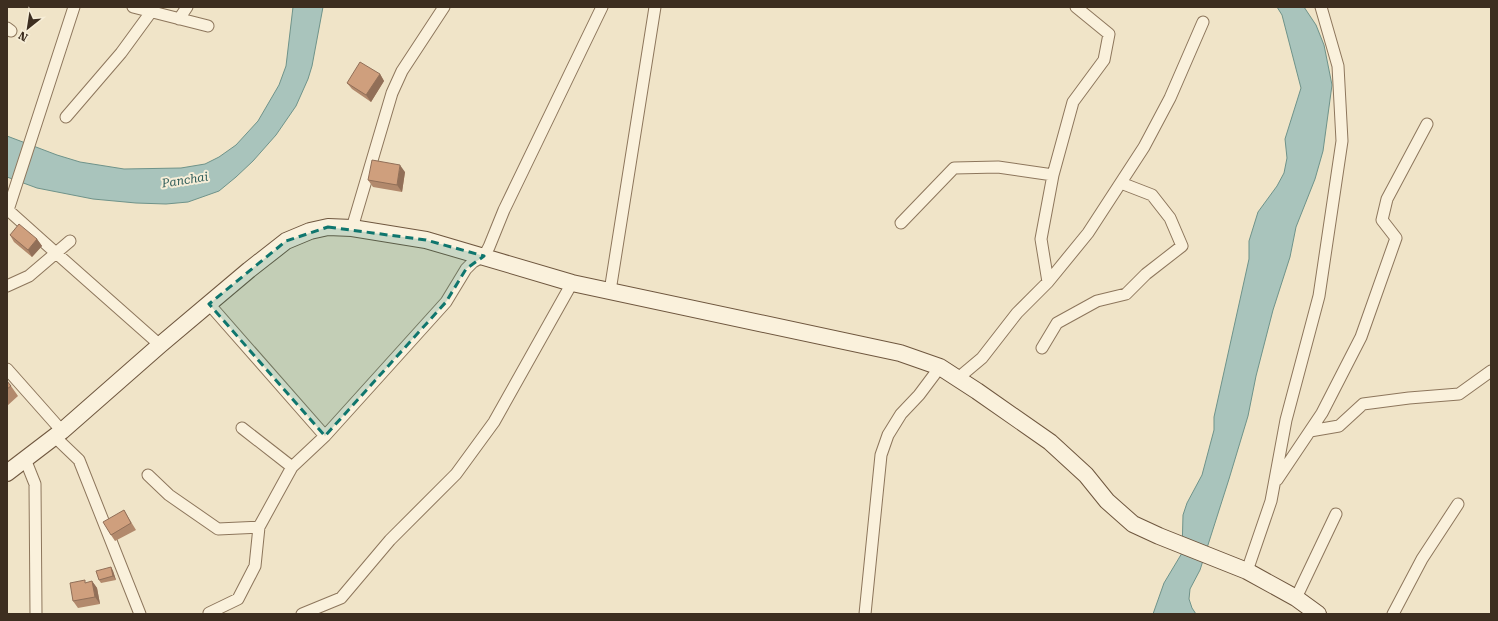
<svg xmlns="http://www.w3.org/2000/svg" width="1498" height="621" viewBox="0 0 1498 621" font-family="'Roboto Serif',serif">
  <rect width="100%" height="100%" fill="#f0e4c8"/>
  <path fill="#a9c4bc" stroke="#6f938a" d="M293 7H323L312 66 308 79 296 106 276 135 253 161 236 177 219 191 188 202 166 204 136 203 93 199 37 188 7 177V136L57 155 80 162 124 169 181 168 205 164 219 157 236 145 258 121 279 85 286 66Z
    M1277 7H1304L1316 25 1324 45 1332 85 1323 151 1315 179 1296 227 1290 257 1273 310 1256 376 1248 416 1229 479 1200 570 1190 589 1189 599 1192 608 1196 614H1153L1164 583 1182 553 1183 515 1187 503 1202 475 1214 430V417L1249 259V241L1258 212 1277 186 1284 173 1287 158 1285 139 1301 88 1282 15Z"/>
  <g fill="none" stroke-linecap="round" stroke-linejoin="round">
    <defs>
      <path id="street" d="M74 7 8 210 56 253 160 345
        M133 7 208 26
        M179 19 187 7
        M7 28 11 31
        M66 117 121 53 151 12
        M901 223 954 168 998 167 1053 175
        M352 228 392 93 402 71 444 7
        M1048 282 1041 239 1053 175 1073 102 1104 60 1109 34 1076 7
        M7 286 29 276 70 241
        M610 291 655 7
        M209 304 325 436
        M1042 348 1057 323 1097 301 1126 294 1146 274 1182 246 1170 218 1152 195 1121 183
        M7 369 62 431
        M957 379 982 358 1017 313 1048 282 1088 233 1144 147 1170 98 1203 22
        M242 428 292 467
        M1310 431 1339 426 1363 404 1409 398 1459 394 1491 371
        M55 437 79 460 140 614
        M25 459 35 484 36 614
        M148 475 169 495 218 529 259 527
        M1277 480 1322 413 1361 337 1396 238 1382 220 1387 199 1427 124
        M1247 571 1271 501 1286 420 1319 296 1342 141 1338 66 1321 7
        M1296 598 1336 514
        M209 613 238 599 255 566 259 527 292 467 325 436 446 302 466 269 473 262 484 256 489 247 504 210 602 7
        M302 614 341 598 390 540 456 474 494 422 572 283
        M865 614 881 455 888 435 901 414 919 395 940 367
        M1393 614 1422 559 1458 504"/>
      <path id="secondary" d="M7 473 62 431 160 345 249 270 286 241 310 231 328 227 352 228 426 240 572 283 900 353 940 367 977 391 1050 442 1086 475 1107 501 1133 524 1159 536 1247 571 1296 598 1318 614"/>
    </defs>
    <use href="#street" stroke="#8d765c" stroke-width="13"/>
    <use href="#secondary" stroke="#6f573f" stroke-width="18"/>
    <use href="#street" stroke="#faf1dc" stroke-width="11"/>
    <use href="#secondary" stroke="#faf1dc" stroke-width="16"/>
  </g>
  <path fill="#b2896c" d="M380 74 384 81 371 102 352 89 347 83Z
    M405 172 402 192 373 187 368 180Z
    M10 235 37 239 42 246 32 257 14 242Z
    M7 381 11 386 18 396 7 406Z
    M124 510 128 517 136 530 115 541 111 535Z
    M111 567 113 571 116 580 101 583 99 580Z
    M92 581 97 588 100 604 78 608 73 601Z"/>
  <path fill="#916f58" d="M380 74 384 81 371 102 366 95Z
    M400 165 405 172 402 192 397 185Z
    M37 239 42 246 32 257 28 250Z
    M111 567 113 571 116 580 113 576Z
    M92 581 97 588 100 604 95 597Z"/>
  <path fill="#cf9f7d" stroke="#916f58" d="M360 62 380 74 366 95 347 83Z
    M372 160 400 165 397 185 368 180Z
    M19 224 37 239 28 250 10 235Z
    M7 381 11 386 7 389Z
    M124 510 131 523 111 535 103 522Z
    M111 567 113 576 99 580 96 571Z
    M85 580V583L92 581 95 597 73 601 70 583Z"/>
  <path fill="#0f766e" fill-opacity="0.2" stroke="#0f766e" stroke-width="3" stroke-dasharray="8 5" stroke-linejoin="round" d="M328 227 426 240 484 256 466 269 446 302 325 436 209 304 286 241Z"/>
  <g text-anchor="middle" stroke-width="4" stroke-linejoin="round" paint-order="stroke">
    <g font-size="12" font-style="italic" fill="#2f5d5a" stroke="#f7eed8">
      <text transform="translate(185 180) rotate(-9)" y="4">Panchai</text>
    </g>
  </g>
  <rect width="1498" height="621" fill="none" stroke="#3d2e20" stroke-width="16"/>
  <g transform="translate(28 28) rotate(210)" stroke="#f7eed8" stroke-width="3" paint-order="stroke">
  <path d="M0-3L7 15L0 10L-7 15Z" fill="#3d2e20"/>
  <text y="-6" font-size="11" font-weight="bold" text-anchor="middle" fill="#3d2e20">N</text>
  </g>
</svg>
